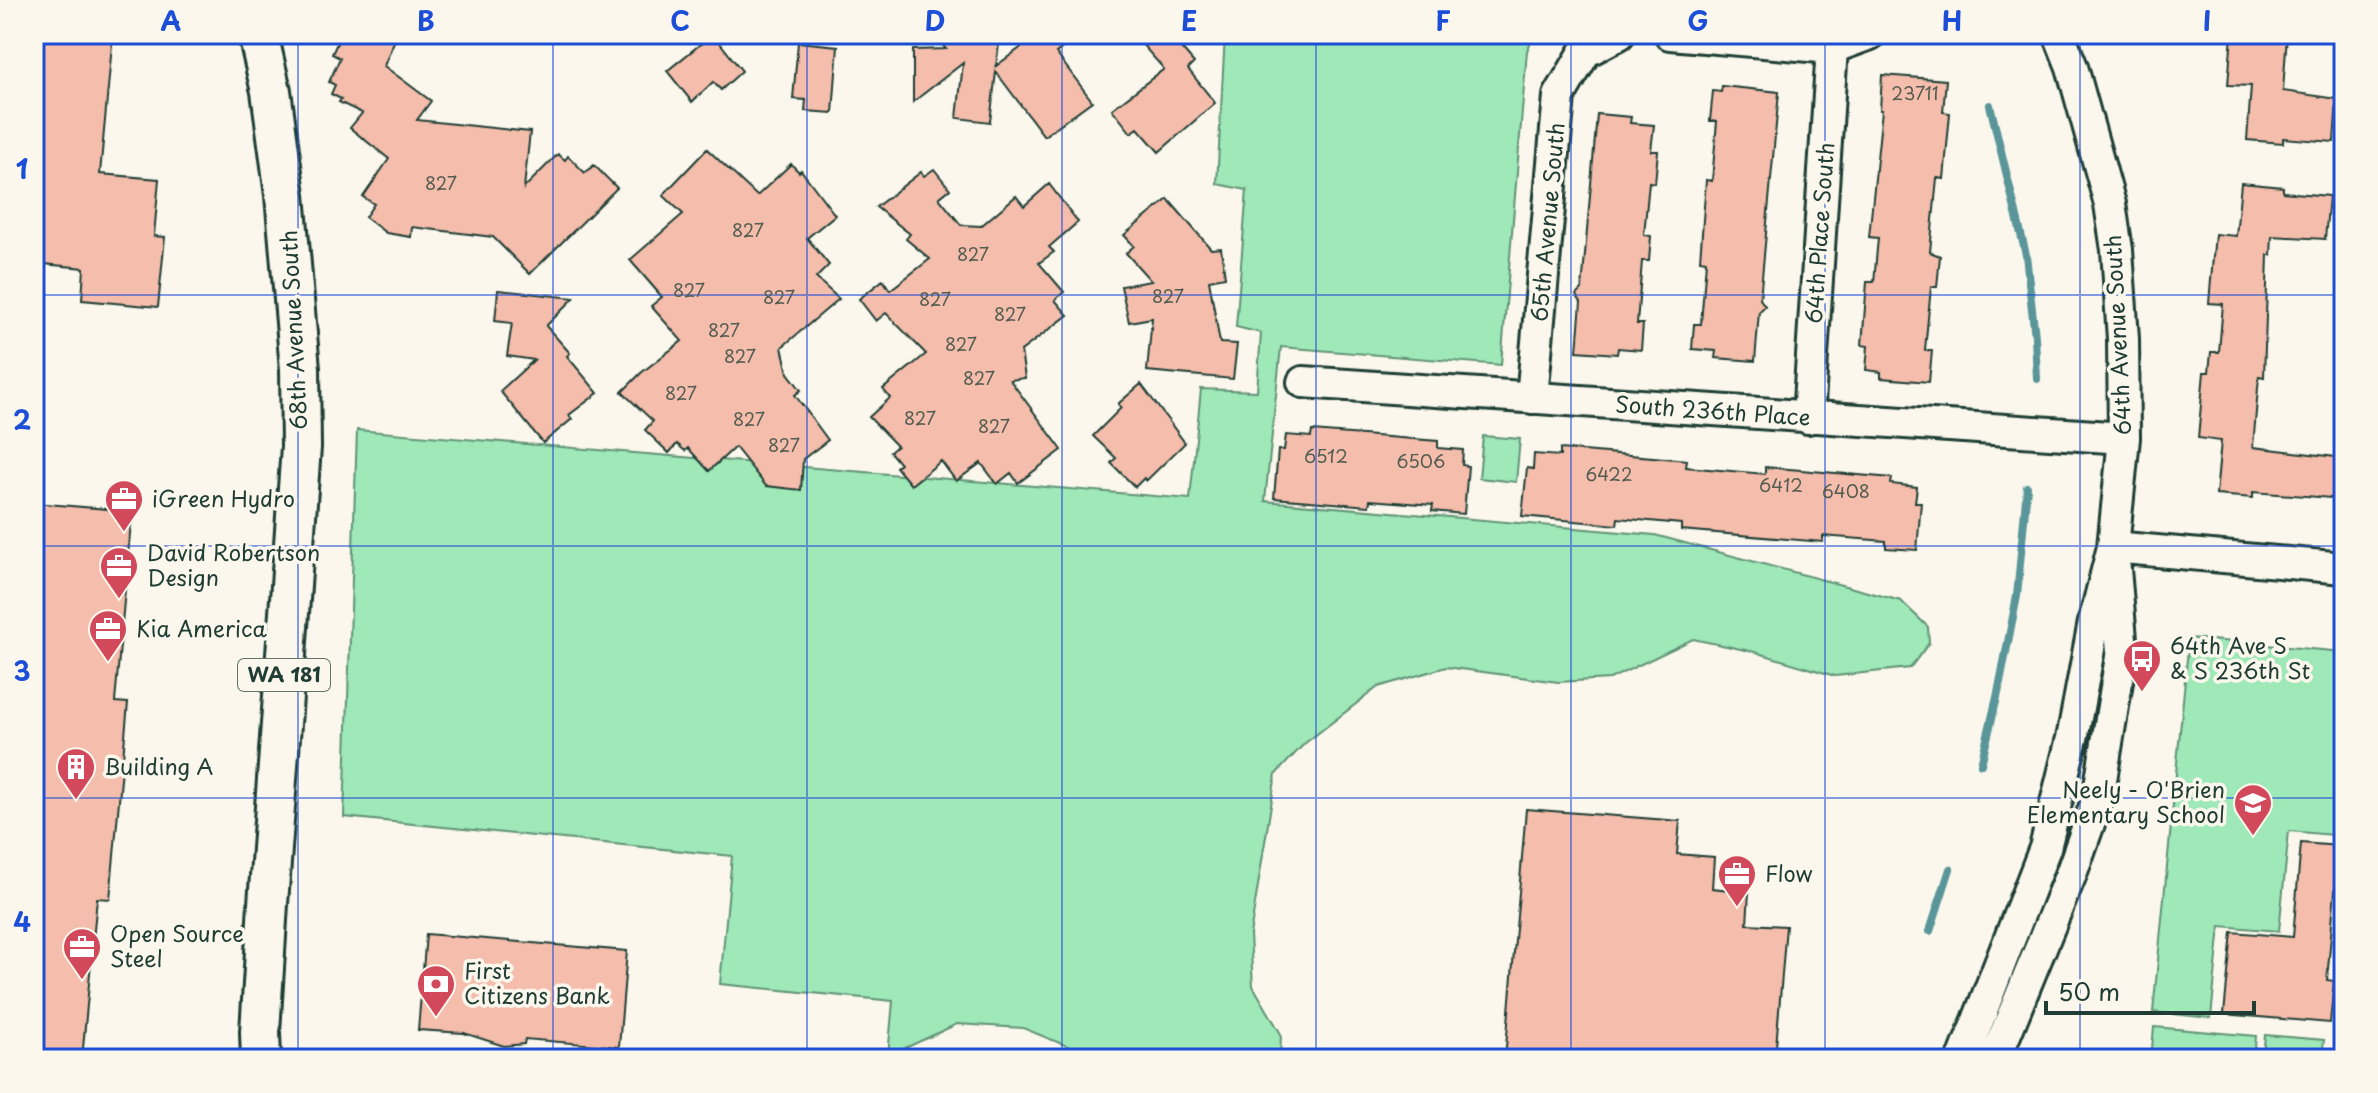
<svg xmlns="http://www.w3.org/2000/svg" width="2378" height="1093" viewBox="0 0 2378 1093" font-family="'Playpen Sans',sans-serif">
  <rect width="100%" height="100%" fill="#fbf7ec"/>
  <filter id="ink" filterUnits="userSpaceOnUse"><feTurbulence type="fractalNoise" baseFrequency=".0125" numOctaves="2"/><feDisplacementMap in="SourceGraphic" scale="16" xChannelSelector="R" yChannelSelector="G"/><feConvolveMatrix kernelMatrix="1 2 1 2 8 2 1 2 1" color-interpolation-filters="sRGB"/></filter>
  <g filter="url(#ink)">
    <path fill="#9fe8b7" stroke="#5f9276" stroke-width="2" d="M1225 34H1534L1527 51 1501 365 1281 347 1265 501 1655 535 1901 601 1928 627 1929 643 1910 668 1835 676 1755 652 1693 639 1610 679 1558 682 1446 667 1378 687 1304 744 1276 774 1250 935 1253 986 1281 1034 1280 1059H1099L1023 1028 957 1024 888 1056 893 1001 720 984 732 856 344 817 357 430 1190 499 1201 389 1257 391 1261 333 1236 327 1247 190 1217 184Z
      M1483 436 1520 439 1516 482 1479 478Z
      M2189 638 2344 652V836L2289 831 2279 931 2220 926 2211 1018 2153 1012Z
      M2154 1027 2256 1036 2254 1059H2151Z
      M2265 1035 2324 1040 2322 1059 2263 1056Z"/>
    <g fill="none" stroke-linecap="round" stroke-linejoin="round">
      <path stroke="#5a9699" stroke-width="8" d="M1990 105 2026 255 2035 337 2037 379
        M1981 764 1998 693 2017 596 2027 487
        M1930 931 1950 869"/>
    </g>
    <path fill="#f5bdab" stroke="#1f3d34" stroke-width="2" d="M34 34H113L100 174 159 179 154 236 165 237 158 307 82 300 84 268 34 263Z
      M341 34H397L384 66 431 101 417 120 530 132 524 188 558 154 565 160 568 156 585 173 594 165 617 188 530 274 493 237 412 227 411 237 386 233 365 217 374 204 363 197 389 159 350 128 362 113 339 102 341 99 331 94 335 85 329 82 340 58 332 54Z
      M713 34 742 71 721 90 713 82 692 102 667 71Z
      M933 34H1000L996 37H1000L996 66 1039 34H1080L1056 53 1092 101 1044 136 996 72 990 122 957 118 963 63 913 102V50L946 49Z
      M1133 34H1201L1181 48 1194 63 1188 69 1215 103 1159 152 1138 128 1131 133 1112 109 1164 69Z
      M2232 34H2287L2283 91 2337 99 2334 142 2283 138V143L2247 140 2251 86 2228 85Z
      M798 42 838 46 833 113 805 111 806 100 793 99Z
      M1882 75 1946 80 1943 112 1950 113 1944 179 1937 178 1930 252 1940 256 1937 287H1931L1925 350 1932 351 1929 382 1881 378V372L1866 370 1868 346 1862 345 1867 282H1874L1878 238 1869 237 1882 110H1880Z
      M1722 86 1779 92 1760 299 1765 306 1759 312 1755 361 1715 358 1716 351 1692 349 1694 324H1701L1706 261 1700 260 1706 180 1712 181 1717 121H1710L1713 91 1721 92Z
      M1597 114 1631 117 1630 123 1654 125 1651 151H1658L1655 183 1649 182 1644 235 1651 236 1649 261H1642L1637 324H1643L1641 350 1618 348 1617 354 1577 351 1581 302 1576 295 1582 289Z
      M707 149 757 196 791 164 799 172 801 170 835 215 807 238 829 265 816 278 839 299 782 347 788 373 801 390 795 395 828 440 803 459 801 490 766 486 735 447 709 471 688 448 685 451 677 444 669 453 645 430 653 421 622 392 641 373 682 341 651 306 662 297 630 260 683 214 663 195Z
      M934 169 950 189 939 198 961 225 981 226 1016 196 1024 206 1049 184 1078 222 1049 247 1054 252 1039 263 1064 292 1055 300 1068 315 1021 351 1025 378 1010 380 1062 450 1018 483 1011 473 997 484 981 463 956 481 941 461 911 485 896 467 900 464 890 452 897 446 869 417 890 398 883 389 926 354 886 313 876 321 859 299 883 280 890 290 930 259 906 239 910 234 876 207 921 172 924 176Z
      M2241 183 2283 187V192L2329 196 2325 239 2272 236 2271 255H2268L2264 377 2259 376 2253 447 2344 458V499L2253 492V498L2216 495 2221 441 2198 438 2204 372H2209L2211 352H2219L2223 304 2209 303 2215 234 2236 236Z
      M1168 199 1211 249 1221 248 1225 277 1209 280 1220 343 1237 344 1233 379 1147 371 1152 318 1129 322 1121 286 1151 281 1126 253 1134 246 1124 235Z
      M498 290 574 298 546 326 570 353 567 356 598 393 569 415 572 419 543 443 500 391 534 360 507 356 512 323 495 321Z
      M1141 384 1185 443 1146 481 1144 478 1135 487 1111 463 1116 458 1093 436 1121 408 1118 404Z
      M1312 431 1438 441V448L1463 450 1462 465 1468 466 1464 514 1432 511 1433 505 1370 500 1369 506 1274 498 1278 450H1284L1286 435 1311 437Z
      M1560 449 1687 460 1686 467 1765 474V467L1892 478 1891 484 1917 487 1915 502H1921L1917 550 1886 548V541L1823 536V542L1681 530V524L1618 518 1617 525 1522 516 1527 468 1533 469 1534 454 1560 456Z
      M34 503 132 511 115 702 128 703 110 899 97 898 82 1059H34Z
      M1526 809 1680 821 1677 854 1714 857 1712 888 1749 892 1747 924 1786 926 1775 1059H1505Z
      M2301 843 2339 846 2327 980 2334 981 2330 1023 2224 1014 2232 932 2293 937Z
      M426 934 627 951 619 1047 525 1039 524 1044 504 1046 464 1033 418 1030Z"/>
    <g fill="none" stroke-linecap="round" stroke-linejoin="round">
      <defs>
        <path id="minor" d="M1670 34 1832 48 1870 34
          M1303 382 2124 438
          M1532 398 1559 96 1585 52 1619 34
          M1808 418 1832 48
          M2113 547 2344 568
          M1963 1059 2045 848 2073 734 2094 622 2113 547 2124 438 2123 339 2117 250 2110 204 2072 67 2059 34
          M1995 1059 2071 874 2098 798 2122 651 2115 569"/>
        <path id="major" d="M258 34 271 91 285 195 300 369 301 447 268 904 260 1032 261 1059"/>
      </defs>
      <use href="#minor" stroke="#1f3d34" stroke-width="36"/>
      <use href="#major" stroke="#1f3d34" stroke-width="44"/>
      <use href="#minor" stroke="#fbf7ec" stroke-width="30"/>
      <use href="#major" stroke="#fbf7ec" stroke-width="38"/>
    </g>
  </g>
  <path fill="none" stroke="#1d4ed8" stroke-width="2" stroke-opacity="0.55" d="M298 34V1059M553 34V1059M807 34V1059M1062 34V1059M1316 34V1059M1571 34V1059M1825 34V1059M2080 34V1059M34 295H2344M34 546H2344M34 798H2344"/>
  <defs>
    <symbol id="office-pin" viewBox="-11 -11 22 30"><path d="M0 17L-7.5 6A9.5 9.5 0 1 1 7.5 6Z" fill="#d1495b" stroke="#fbf7ec"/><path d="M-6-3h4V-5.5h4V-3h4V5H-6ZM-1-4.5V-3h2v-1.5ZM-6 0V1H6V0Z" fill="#fff"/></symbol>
    <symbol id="bus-pin" viewBox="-11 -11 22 30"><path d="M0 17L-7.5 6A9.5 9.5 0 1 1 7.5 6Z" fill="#d1495b" stroke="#fbf7ec"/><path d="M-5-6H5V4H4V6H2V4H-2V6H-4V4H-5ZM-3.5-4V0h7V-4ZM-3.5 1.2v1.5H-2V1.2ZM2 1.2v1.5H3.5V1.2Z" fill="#fff"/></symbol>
    <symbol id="building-pin" viewBox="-11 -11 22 30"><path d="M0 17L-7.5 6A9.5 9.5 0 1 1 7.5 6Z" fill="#d1495b" stroke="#fbf7ec"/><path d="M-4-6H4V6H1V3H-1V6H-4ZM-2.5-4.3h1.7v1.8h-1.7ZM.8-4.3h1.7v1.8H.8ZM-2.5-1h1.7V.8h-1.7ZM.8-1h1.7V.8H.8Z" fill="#fff"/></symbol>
    <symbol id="school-pin" viewBox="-11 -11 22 30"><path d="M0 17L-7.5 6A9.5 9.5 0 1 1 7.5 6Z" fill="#d1495b" stroke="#fbf7ec"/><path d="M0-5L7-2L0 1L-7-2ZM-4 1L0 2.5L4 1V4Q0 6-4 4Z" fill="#fff"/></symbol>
    <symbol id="bank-pin" viewBox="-11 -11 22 30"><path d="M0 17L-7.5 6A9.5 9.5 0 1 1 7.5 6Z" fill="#d1495b" stroke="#fbf7ec"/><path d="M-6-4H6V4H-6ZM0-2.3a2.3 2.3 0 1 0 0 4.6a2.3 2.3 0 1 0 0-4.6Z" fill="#fff"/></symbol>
  </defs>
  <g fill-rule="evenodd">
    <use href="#office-pin" x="102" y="477" width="44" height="60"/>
    <use href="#office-pin" x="97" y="544" width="44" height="60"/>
    <use href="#office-pin" x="86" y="607" width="44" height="60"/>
    <use href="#bus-pin" x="2120" y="637" width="44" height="60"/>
    <use href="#building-pin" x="54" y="745" width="44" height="60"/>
    <use href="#school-pin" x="2231" y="781" width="44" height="60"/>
    <use href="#office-pin" x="1715" y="852" width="44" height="60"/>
    <use href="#office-pin" x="60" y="925" width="44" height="60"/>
    <use href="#bank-pin" x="414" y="962" width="44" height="60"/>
  </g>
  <g text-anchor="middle" stroke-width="7" stroke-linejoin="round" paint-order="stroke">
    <g font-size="18" fill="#545d52">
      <text x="1915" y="100">23711</text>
      <text x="441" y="190">827</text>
      <text x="748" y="237">827</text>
      <text x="973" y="261">827</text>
      <text x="689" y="297">827</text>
      <text x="1168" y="303">827</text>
      <text x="779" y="304">827</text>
      <text x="935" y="306">827</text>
      <text x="1010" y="321">827</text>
      <text x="724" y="337">827</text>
      <text x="961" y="351">827</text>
      <text x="740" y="363">827</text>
      <text x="979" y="385">827</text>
      <text x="681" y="400">827</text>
      <text x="920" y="425">827</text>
      <text x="749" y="426">827</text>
      <text x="994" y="433">827</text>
      <text x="784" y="452">827</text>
      <text x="1326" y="463">6512</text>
      <text x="1421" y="468">6506</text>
      <text x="1609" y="481">6422</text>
      <text x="1781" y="492">6412</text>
      <text x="1846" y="498">6408</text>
    </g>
    <rect fill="#fbf7ec" stroke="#61756b" stroke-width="2" x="238" y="659" width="92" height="32" rx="6"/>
    <g font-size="20" font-weight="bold" fill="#1f3d34">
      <text x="284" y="682">WA 181</text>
    </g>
    <g font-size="22" fill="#1f3d34" stroke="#fbf7ec">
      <text transform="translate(1548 222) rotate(-85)" y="8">65th Avenue South</text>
      <text transform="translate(1820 233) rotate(-86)" y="8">64th Place South</text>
      <text transform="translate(294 330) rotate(-93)" y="8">68th Avenue South</text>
      <text transform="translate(2118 335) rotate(-93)" y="8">64th Avenue South</text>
      <text transform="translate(1713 411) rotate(4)" y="8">South 236th Place</text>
    </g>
    <g font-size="22" fill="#1f3d34" stroke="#fbf7ec" text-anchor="start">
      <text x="152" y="507">iGreen Hydro</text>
      <text x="147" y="561">David Robertson<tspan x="147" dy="25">Design</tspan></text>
      <text x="136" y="637">Kia America</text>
      <text x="2170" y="654">64th Ave S<tspan x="2170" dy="25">&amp; S 236th St</tspan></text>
      <text x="104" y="775">Building A</text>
      <text x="2225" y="798" text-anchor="end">Neely - O'Brien<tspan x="2225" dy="25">Elementary School</tspan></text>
      <text x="1765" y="882">Flow</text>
      <text x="110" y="942">Open Source<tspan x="110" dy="25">Steel</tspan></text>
      <text x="464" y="979">First<tspan x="464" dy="25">Citizens Bank</tspan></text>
    </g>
  </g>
  <rect width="2378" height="1093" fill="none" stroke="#fbf7ec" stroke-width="88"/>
  <path d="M2046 1001v12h208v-12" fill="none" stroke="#1f3d34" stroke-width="4"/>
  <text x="2058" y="1001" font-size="24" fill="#1f3d34" stroke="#fbf7ec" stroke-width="6" paint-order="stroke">50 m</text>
  <rect x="44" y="44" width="2290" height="1005" fill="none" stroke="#1d4ed8" stroke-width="3"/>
  <g font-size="26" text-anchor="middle" font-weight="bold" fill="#1d4ed8">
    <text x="171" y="31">A</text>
    <text x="426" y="31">B</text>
    <text x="680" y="31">C</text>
    <text x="935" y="31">D</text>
    <text x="1189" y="31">E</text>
    <text x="1443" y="31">F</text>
    <text x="1698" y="31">G</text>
    <text x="1952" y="31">H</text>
    <text x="2207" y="31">I</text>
    <text x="22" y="179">1</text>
    <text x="22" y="430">2</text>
    <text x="22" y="681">3</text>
    <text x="22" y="932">4</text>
  </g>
</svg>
